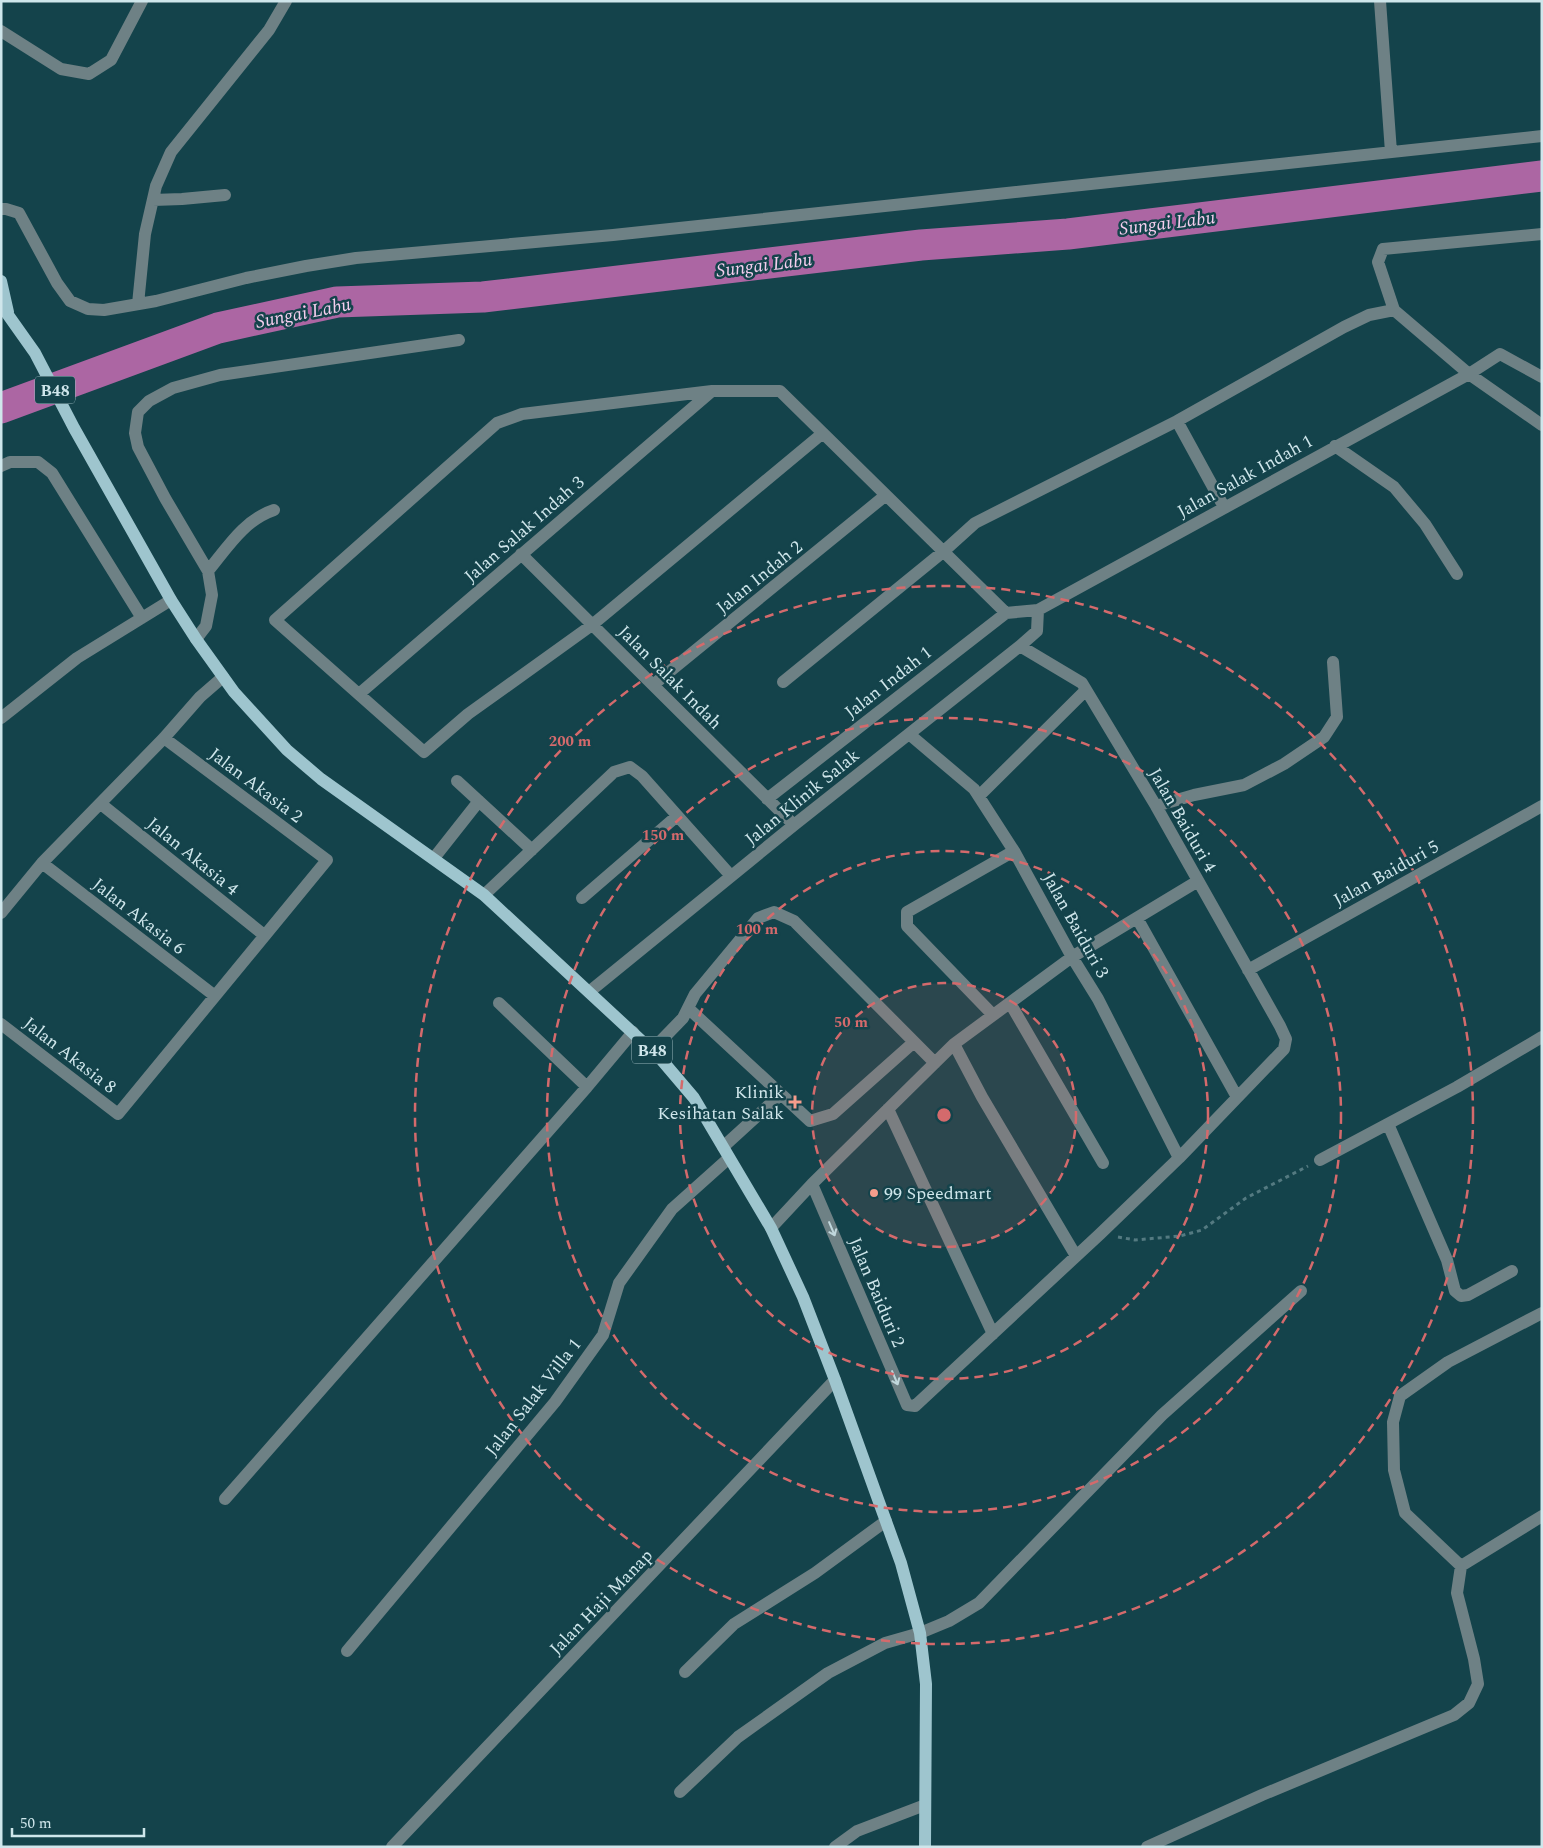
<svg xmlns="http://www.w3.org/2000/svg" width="1543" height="1848" viewBox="0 0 1543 1848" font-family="Spectral,serif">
  <rect width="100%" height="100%" fill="#14434b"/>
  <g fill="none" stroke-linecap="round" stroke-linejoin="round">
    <path stroke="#ac66a3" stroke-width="31" d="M1 408 218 328 337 302 483 297 921 245 1068 234 1542 176"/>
    <path stroke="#547a81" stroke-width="3" stroke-dasharray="4 4" stroke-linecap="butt" d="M1118 1237 1135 1240 1180 1236 1202 1230 1246 1198 1308 1166"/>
    <path stroke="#6e8185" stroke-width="12" d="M1380 1 1391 152
      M1 31 61 69 89 74 111 60 142 1
      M153 200 182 199 225 195
      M1 209H6L19 213 57 283 70 301 88 309 104 310 156 301 246 278 306 266 356 258 613 235 1542 136
      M1542 234 1383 249 1378 262 1394 310 1469 374 1542 425
      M138 304 145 234 156 186 171 152 269 30 286 1
      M1177 421 1224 507
      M823 433 592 625 468 714 424 752 275 620 497 423 522 414 712 391H780L1006 613
      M1335 446 1394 487 1425 524 1457 574
      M1 466 10 462H38L52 473 142 618
      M521 554 794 825
      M208 571C227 548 244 520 274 510
      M196 639 206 626 212 595 208 571 165 498 138 447 135 433 138 412 149 401 173 388 220 375 459 340
      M783 682 944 551 975 523 1177 421 1344 327 1369 315 1394 310
      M653 685 886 495
      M359 694 712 391
      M1 718 77 658 171 600
      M909 734 974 789 1014 851 1072 957 1098 999 1179 1158
      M457 781 532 850
      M979 796 1086 690
      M767 799 1006 613 1038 610 1469 374 1500 354 1542 377
      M101 804 264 935
      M1156 806 1194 795 1244 785 1284 764 1324 737 1337 717 1333 662
      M434 858 479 801
      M42 863 215 996
      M484 895 614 772 630 767 642 776 731 876
      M582 898 677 816
      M1 913 42 863 164 738 200 697 223 677
      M1137 918 1237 1097
      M1248 970 1542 806
      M589 992 794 825 1020 646 1037 631 1038 610
      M499 1003 587 1087
      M1010 1003 1103 1163
      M688 1008 810 1121 833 1114 914 1042
      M993 1015 907 926V912L1014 851
      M1 1024 118 1114 327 860 164 738
      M954 1044 982 1097 1076 1256
      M652 1050 683 1018 695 994 758 918 774 912 794 921 935 1063
      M888 1109 993 1334
      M1388 1124 1447 1260 1455 1291 1461 1296 1468 1295 1512 1271
      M723 1147 781 1094
      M1320 1160 1457 1087 1542 1037
      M812 1184 907 1405 915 1406 1100 1234 1179 1158 1284 1049 1286 1039 1280 1026 1156 806 1082 683 1020 646
      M771 1228 812 1184 954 1044 1072 957 1198 881
      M225 1499 587 1087 633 1032
      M1461 1566 1405 1513 1394 1470 1393 1422 1400 1396 1448 1362 1542 1313
      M347 1651 555 1402 603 1335 619 1283 672 1209 729 1158
      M685 1672 734 1624 815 1573 886 1521
      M680 1792 738 1737 828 1673 885 1643 920 1633 949 1621 979 1603 1162 1415 1301 1291
      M392 1847 835 1380
      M835 1847 857 1831 925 1805
      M1147 1847 1262 1795 1454 1715 1469 1703 1478 1684 1474 1659 1457 1593 1461 1566 1542 1516"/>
    <path stroke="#9ec5ce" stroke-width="12" d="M1 281 8 312
      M1 305 35 353 74 428 171 600 196 639 234 692 287 750 321 779 484 895 660 1058 694 1098 771 1228 803 1297 835 1380 901 1563 920 1633 926 1684 925 1847"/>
  </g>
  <defs><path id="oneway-shaft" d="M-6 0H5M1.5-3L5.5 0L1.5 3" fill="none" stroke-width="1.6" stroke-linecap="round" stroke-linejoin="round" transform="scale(1.25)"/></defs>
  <g stroke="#c0d7dc">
    <use href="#oneway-shaft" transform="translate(832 1229) rotate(67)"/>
    <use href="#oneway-shaft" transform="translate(895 1378) rotate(67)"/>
  </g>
  <circle cx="944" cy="1115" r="132" fill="#d46a6c" fill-opacity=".12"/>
  <g fill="none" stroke="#d46a6c" stroke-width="2.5" stroke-dasharray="9 6">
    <circle cx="944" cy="1115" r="132"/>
    <circle cx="944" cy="1115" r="264"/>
    <circle cx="944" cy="1115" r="397"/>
    <circle cx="944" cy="1115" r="529"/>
  </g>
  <g fill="#f49d8c" stroke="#14434b" stroke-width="2">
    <path d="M792.5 1094.5h5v5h5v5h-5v5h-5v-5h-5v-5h5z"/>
    <circle cx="874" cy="1193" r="5"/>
  </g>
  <g text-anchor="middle" stroke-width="5" stroke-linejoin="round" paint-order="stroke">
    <g fill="#14434b" stroke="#97b5bb" stroke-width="1">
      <rect x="35" y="376.5" width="40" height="27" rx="4"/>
      <rect x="632" y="1036.5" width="40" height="27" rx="4"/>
    </g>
    <g font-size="16" font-weight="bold" fill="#cfe6eb">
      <text x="55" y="396">B48</text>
      <text x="652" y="1056">B48</text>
    </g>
    <g font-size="18" fill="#cfe6eb" stroke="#14434b">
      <text transform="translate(1245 476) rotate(-29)" y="6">Jalan Salak Indah 1</text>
      <text transform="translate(524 529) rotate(-41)" y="6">Jalan Salak Indah 3</text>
      <text transform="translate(759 577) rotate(-39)" y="6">Jalan Indah 2</text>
      <text transform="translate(670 677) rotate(45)" y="6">Jalan Salak Indah</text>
      <text transform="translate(888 682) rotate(-38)" y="6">Jalan Indah 1</text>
      <text transform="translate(256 785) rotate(37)" y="6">Jalan Akasia 2</text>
      <text transform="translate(802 797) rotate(-39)" y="6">Jalan Klinik Salak</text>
      <text transform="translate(1183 820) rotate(60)" y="6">Jalan Baiduri 4</text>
      <text transform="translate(193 856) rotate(39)" y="6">Jalan Akasia 4</text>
      <text transform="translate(1386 873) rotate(-29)" y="6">Jalan Baiduri 5</text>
      <text transform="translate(139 916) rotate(38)" y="6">Jalan Akasia 6</text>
      <text transform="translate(1076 925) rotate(61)" y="6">Jalan Baiduri 3</text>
      <text transform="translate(70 1055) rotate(38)" y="6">Jalan Akasia 8</text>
      <text transform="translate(877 1292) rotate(67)" y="6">Jalan Baiduri 2</text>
      <text transform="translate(533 1397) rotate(-52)" y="6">Jalan Salak Villa 1</text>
      <text transform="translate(601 1602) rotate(-46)" y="6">Jalan Haji Manap</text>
    </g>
    <g font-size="18" fill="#cfe6eb" stroke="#14434b" text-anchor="end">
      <text x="784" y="1098">Klinik<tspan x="784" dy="21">Kesihatan Salak</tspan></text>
      <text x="884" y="1199" text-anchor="start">99 Speedmart</text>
    </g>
    <g font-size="19" font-style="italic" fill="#f5ceee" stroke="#14434b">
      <text transform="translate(1167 222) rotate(-7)" y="7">Sungai Labu</text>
      <text transform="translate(764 264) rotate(-7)" y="7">Sungai Labu</text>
      <text transform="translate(303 312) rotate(-11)" y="7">Sungai Labu</text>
    </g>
  </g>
  <circle cx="944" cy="1115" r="8" fill="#d46a6c" stroke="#14434b" stroke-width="2.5"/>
  <g font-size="15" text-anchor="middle" font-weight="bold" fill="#d46a6c" stroke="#14434b" stroke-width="5" stroke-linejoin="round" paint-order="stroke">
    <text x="570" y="746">200 m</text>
    <text x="663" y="840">150 m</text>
    <text x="757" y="934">100 m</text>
    <text x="851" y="1027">50 m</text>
  </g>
  <rect width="1543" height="1848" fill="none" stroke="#cfe6eb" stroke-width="5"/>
  <path d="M12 1828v8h132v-8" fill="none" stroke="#cfe6eb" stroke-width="2.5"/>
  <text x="20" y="1828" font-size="15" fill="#cfe6eb" stroke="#14434b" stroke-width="4" paint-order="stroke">50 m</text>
</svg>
